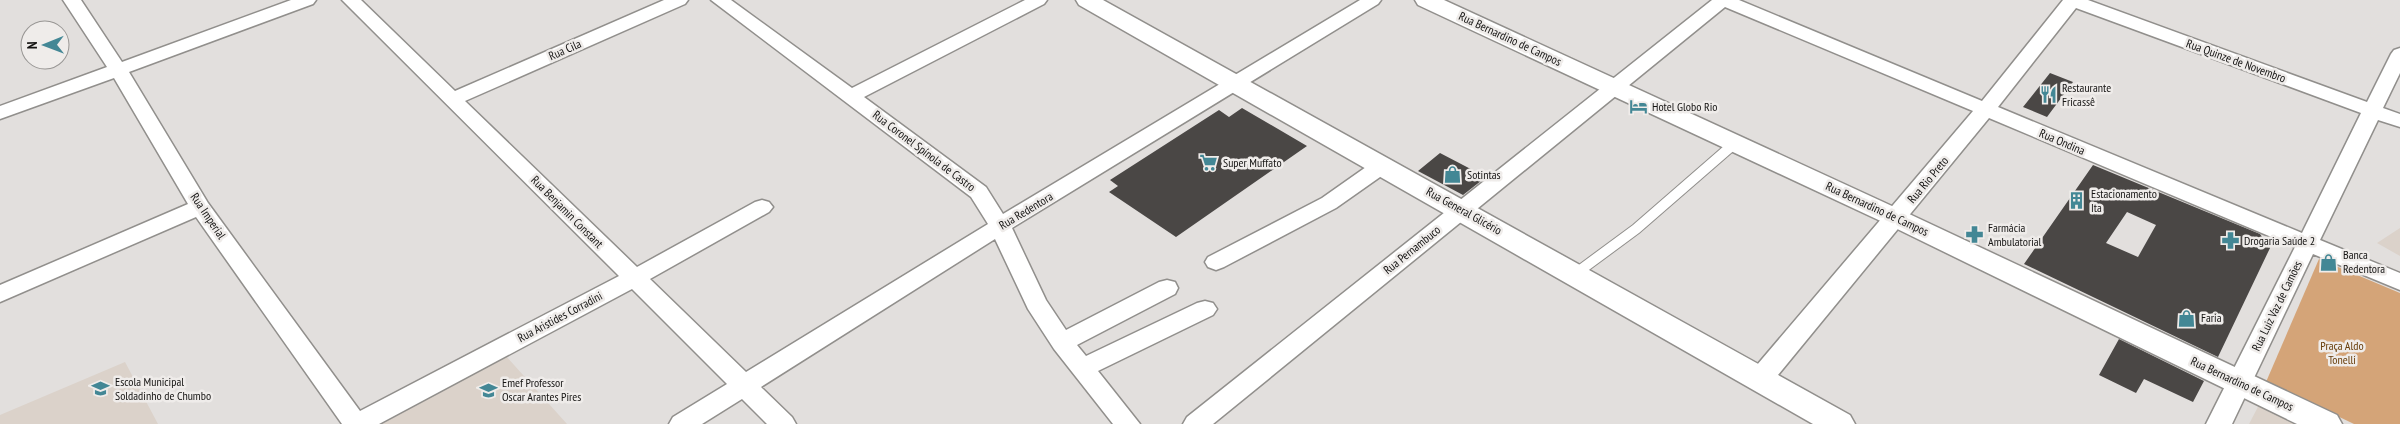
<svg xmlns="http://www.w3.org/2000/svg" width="2400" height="424" viewBox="0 0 2400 424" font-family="'PT Sans Narrow',sans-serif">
  <rect width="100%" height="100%" fill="#e2dfdd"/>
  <path fill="#dbd2ca" d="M2400 228V256L2377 243Z
    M505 355 567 424H375Z
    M125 362 158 424H0V415Z
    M2260 403 2304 424H2249Z"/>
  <path fill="#d4a478" d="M2319 259 2400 293V424H2354L2266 382Z"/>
  <path fill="#4a4745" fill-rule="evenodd" d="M2050 73 2073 82 2047 117 2023 107Z
    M1242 108 1307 146 1176 237 1109 192 1118 186 1110 180 1219 110 1229 117Z
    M1440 153 1486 177 1463 195 1418 171Z
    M2093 165 2260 234 2270 248 2218 357 2024 264ZM2127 212 2156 225 2138 257 2106 243Z
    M2119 339 2204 381 2193 402 2144 379 2136 393 2099 375Z"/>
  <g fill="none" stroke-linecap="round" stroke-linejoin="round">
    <defs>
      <path id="service" d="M1575 274 1636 229 1735 143"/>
      <path id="minor" d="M63 0H81L122 62 291 0H316L313 4 129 72 208 203 360 411 619 276 342 0H361L455 91 664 0H688L685 4 465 101 637 267 755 202 762 200 769 202 773 207 769 212 650 279 746 372 988 224 971 197 711 0H731L852 88 1025 0H1047L1044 4 864 97 986 187 1003 214 1360 0H1381L1378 4 1012 228 1046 300 1066 330 1159 282 1167 280 1175 282 1178 288 1175 294 1077 345 1086 356 1197 303 1205 301 1213 303 1217 309 1213 315 1098 371 1140 424H1113L1054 349 1028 309 995 239 761 387 792 417 796 424H767L742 399 702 424H669L673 417 727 384 632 289 379 424H342L196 217 0 302V285L188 204 114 78 0 119V106L107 67Z
        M1712 0H1739L1982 101 2063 0H2088L2367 102 2391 54 2394 50 2400 48V73L2383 108 2400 114V127L2378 120 2320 240 2400 273V290L2313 254 2232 424H2206L2295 247 1989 118 1769 386 1760 388 1751 386 1748 379 1751 372 1973 111 1725 7 1213 424H1183L1187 417ZM2076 8 2361 113 2302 233 1998 107Z
        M1383 158 1390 160 1393 165 1390 170 1336 208 1224 267 1216 270 1208 267 1205 262 1208 257 1322 198 1376 160Z"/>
      <path id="tertiary" d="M1076 0H1103L1850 415 1855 424H1813L1079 5Z
        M1415 0H1444L1905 212 2337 415 2342 424H2297L1887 224 1418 5Z"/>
    </defs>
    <use href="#service" stroke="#918f8c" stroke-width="12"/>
    <use href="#minor" stroke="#918f8c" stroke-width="3"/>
    <use href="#tertiary" stroke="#918f8c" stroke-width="3"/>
    <use href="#service" stroke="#fff" stroke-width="10"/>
    <use href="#minor" fill="#fff" fill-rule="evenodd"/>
    <use href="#tertiary" fill="#fff" fill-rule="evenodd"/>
  </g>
  <defs>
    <symbol id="restaurant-bare" viewBox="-9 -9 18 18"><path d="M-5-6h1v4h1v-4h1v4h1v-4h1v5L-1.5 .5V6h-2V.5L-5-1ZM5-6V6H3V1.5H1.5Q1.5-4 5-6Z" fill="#438795" stroke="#efecea" stroke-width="2.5" paint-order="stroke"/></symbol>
    <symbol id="hotel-bare" viewBox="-9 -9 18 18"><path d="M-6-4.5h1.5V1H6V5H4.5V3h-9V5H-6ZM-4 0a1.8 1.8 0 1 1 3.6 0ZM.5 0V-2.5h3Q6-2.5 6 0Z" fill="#438795" stroke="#efecea" stroke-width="2.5" paint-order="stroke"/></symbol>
    <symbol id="supermarket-bare" viewBox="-9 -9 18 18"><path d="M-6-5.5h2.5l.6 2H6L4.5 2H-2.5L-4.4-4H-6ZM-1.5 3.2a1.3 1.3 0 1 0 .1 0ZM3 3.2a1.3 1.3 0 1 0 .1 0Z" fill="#438795" stroke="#efecea" stroke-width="2.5" paint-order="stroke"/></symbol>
    <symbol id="shop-bare" viewBox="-9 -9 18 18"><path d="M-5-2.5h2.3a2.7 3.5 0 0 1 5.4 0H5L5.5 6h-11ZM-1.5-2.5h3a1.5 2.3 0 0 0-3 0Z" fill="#438795" stroke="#efecea" stroke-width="2.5" paint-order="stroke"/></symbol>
    <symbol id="building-bare" viewBox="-9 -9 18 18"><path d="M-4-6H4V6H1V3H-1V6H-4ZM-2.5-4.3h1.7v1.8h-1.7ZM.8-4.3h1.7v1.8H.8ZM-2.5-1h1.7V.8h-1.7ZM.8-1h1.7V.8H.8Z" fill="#438795" stroke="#efecea" stroke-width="2.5" paint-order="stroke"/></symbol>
    <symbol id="pharmacy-bare" viewBox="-9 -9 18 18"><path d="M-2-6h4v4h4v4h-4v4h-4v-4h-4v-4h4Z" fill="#438795" stroke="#efecea" stroke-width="2.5" paint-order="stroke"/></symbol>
    <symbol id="school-bare" viewBox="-9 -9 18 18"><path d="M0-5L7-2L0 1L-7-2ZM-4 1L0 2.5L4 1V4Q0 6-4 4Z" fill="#438795" stroke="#efecea" stroke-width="2.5" paint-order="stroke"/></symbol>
  </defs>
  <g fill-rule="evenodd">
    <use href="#restaurant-bare" x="2036" y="82" width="25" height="25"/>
    <use href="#hotel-bare" x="1626" y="94" width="25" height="25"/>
    <use href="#supermarket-bare" x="1196" y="150" width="25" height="25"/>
    <use href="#shop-bare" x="1440" y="162" width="25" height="25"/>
    <use href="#building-bare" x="2064" y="188" width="25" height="25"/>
    <use href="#pharmacy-bare" x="1962" y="222" width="25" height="25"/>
    <use href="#pharmacy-bare" x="2218" y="228" width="25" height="25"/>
    <use href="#shop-bare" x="2316" y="250" width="25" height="25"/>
    <use href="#shop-bare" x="2174" y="306" width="25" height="25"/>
    <use href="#school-bare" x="88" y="376" width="25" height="25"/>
    <use href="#school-bare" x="476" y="378" width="25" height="25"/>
  </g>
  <g text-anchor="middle" stroke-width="5" stroke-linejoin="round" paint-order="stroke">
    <g font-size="12" fill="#151413" stroke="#efecea">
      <text transform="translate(1510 39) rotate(25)" y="4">Rua Bernardino de Campos</text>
      <text transform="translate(565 50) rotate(-24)" y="4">Rua Cila</text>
      <text transform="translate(2236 61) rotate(20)" y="4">Rua Quinze de Novembro</text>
      <text transform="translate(2062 142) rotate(23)" y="4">Rua Ondina</text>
      <text transform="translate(924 151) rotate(37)" y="4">Rua Coronel Spínola de Castro</text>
      <text transform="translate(1928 180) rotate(-50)" y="4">Rua Rio Preto</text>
      <text transform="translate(1877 209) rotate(25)" y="4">Rua Bernardino de Campos</text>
      <text transform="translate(1026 211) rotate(-31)" y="4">Rua Redentora</text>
      <text transform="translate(1464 211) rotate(29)" y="4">Rua General Glicério</text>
      <text transform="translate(567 212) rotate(45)" y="4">Rua Benjamin Constant</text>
      <text transform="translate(208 216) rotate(56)" y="4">Rua Imperial</text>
      <text transform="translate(1412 250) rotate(-39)" y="4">Rua Pernambuco</text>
      <text transform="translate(2277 306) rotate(-64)" y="4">Rua Luiz Vaz de Camões</text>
      <text transform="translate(560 317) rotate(-28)" y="4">Rua Aristides Corradini</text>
      <text transform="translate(2242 384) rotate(25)" y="4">Rua Bernardino de Campos</text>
    </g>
    <g font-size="12" fill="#151413" stroke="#efecea" text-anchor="start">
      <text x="2062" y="92">Restaurante<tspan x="2062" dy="14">Fricassê</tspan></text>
      <text x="1652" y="111">Hotel Globo Rio</text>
      <text x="1223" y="167">Super Muffato</text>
      <text x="1467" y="179">Sotintas</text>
      <text x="2091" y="198">Estacionamento<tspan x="2091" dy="14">Ita</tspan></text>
      <text x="1988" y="232">Farmácia<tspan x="1988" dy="14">Ambulatorial</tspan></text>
      <text x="2244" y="245">Drogaria Saúde 2</text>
      <text x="2343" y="259">Banca<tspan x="2343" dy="14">Redentora</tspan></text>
      <text x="2201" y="322">Faria</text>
      <text x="115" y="386">Escola Municipal<tspan x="115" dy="14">Soldadinho de Chumbo</tspan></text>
      <text x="502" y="387">Emef Professor<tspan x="502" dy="14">Oscar Arantes Pires</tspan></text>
    </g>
    <g font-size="12" fill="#683d09" stroke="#efecea">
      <text x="2342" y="350">Praça Aldo<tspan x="2342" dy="14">Tonelli</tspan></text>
    </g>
  </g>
  <g transform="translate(45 45) rotate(269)"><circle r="24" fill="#efecea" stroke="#989694"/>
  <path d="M0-4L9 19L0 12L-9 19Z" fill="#438795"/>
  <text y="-8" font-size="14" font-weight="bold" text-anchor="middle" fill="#151413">N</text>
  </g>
</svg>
